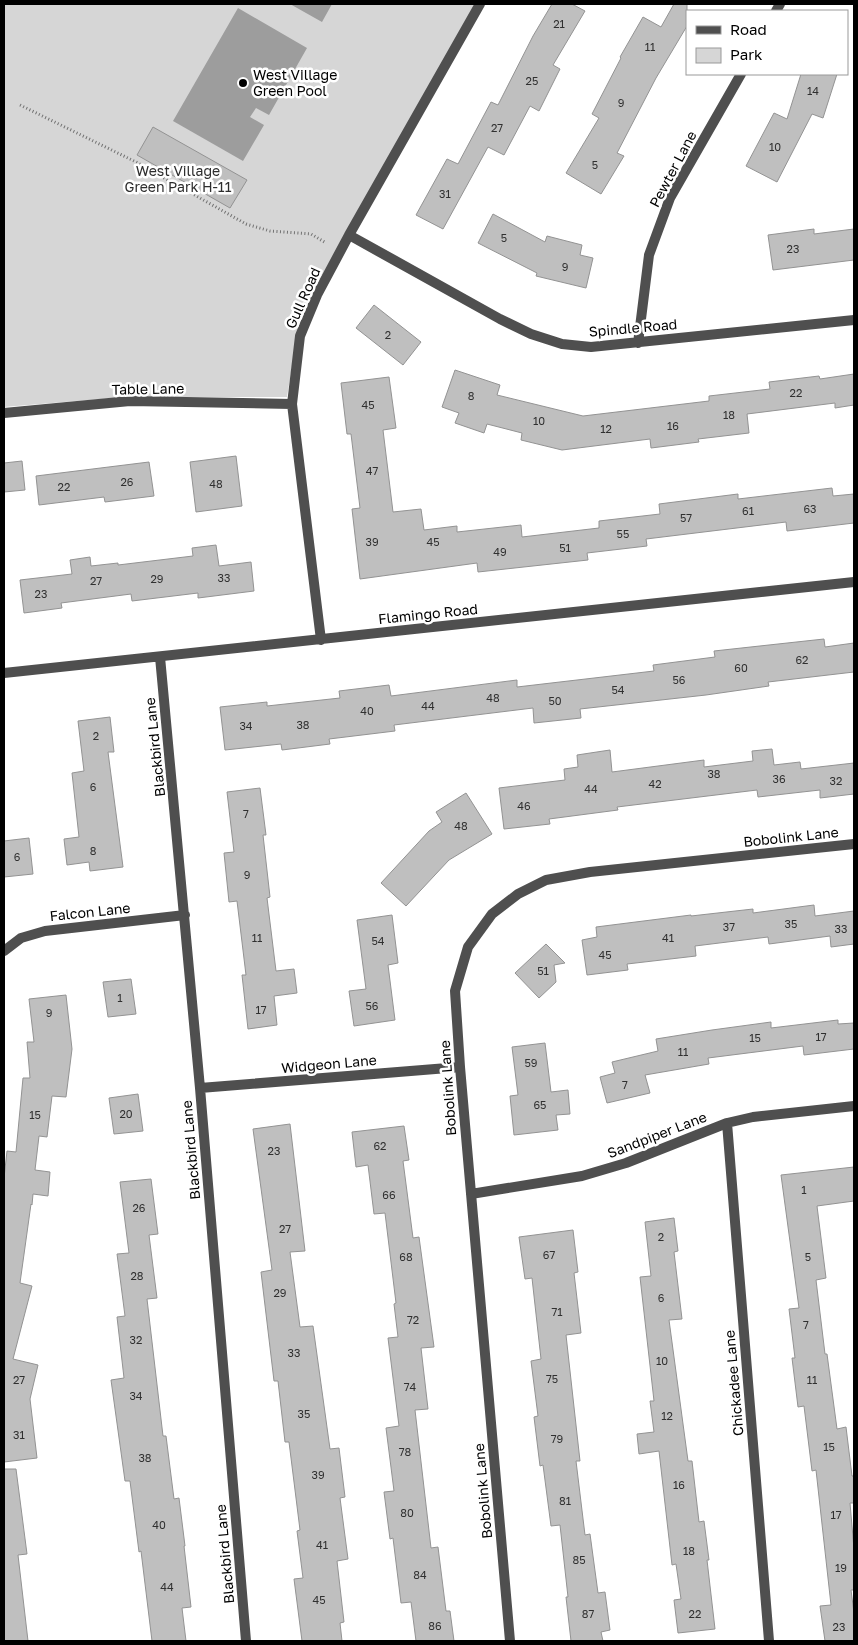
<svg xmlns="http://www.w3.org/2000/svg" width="858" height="1645" viewBox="0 0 858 1645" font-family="'Golos Text',sans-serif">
  <rect width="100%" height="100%" fill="#fff"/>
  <path fill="#d6d6d6" d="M4 4H475L300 316 287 397H125L4 407Z"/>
  <path fill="#9d9d9d" d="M290 4H332L322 22Z
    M238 8 307 48 269 115 256 108 250 117 264 125 243 161 173 121Z"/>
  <path fill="#bfbfbf" stroke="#939393" d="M552 4H572L585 11 553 65 560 69 539 111 530 106 504 155 488 147 443 229 416 215 447 159 458 164 491 102 498 105 533 36Z
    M674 4H687V26L656 78 617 153 624 156 601 194 566 173 599 118 592 114 621 58 620 57 643 17 661 27Z
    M801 74H837L823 118 812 114 777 182 746 166 774 113 787 119Z
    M153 127 247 180 230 208 137 155Z
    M493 214 545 242 547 236 582 245 580 255 593 258 586 288 536 276 537 273 478 243Z
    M814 229V234L854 229V260L773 270 768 235Z
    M374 305 421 342 403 365 356 328Z
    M455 370 500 385 497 395 583 416 709 401V396L770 389 769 382 819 376 820 379 854 374V405L835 408V403L747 414 749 433 698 439 699 442 651 448 650 439 562 450 521 440 522 433 487 424 484 433 455 423 459 413 442 407Z
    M389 377 396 428 383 430 393 512 421 509 424 530 457 526V532L521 525 522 537 599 528V521L660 514 659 504 738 494V499L832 488 833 496 854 494V523L787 531 786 522 646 539 647 546 587 553 588 560 478 572 477 563 360 579 352 509 360 508 351 434H347L341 383Z
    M236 456 242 506 196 512 190 462Z
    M22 461 25 490 4 492V463Z
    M149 462 154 496 105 502 104 497 39 505 36 476Z
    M216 545 219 566 251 562 254 591 198 598V593L132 601 131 594 61 603 62 608 24 613 20 580 72 574 70 560 90 557 91 566 118 563V565L193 556 192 548Z
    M824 639 825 647 854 643V672L768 682 769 686 706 695 580 709 581 718 534 723 533 708 394 725 395 731 329 739 330 744 282 750 281 744 225 750 220 707 267 702V706L340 698 339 691 389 685 391 696 517 680V687L577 680 654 671 653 665 715 657 714 651Z
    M110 717 114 752H108L123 867 90 871 89 862 67 865 64 839 79 837 72 773 84 771 78 721Z
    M772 749 774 765 800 762 801 769 854 763V794L820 798V790L758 797 757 790 617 807 618 810 549 819 550 824 504 829 499 788 565 780 564 769 578 767 577 755 610 750 612 772 704 760V767L753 761 752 751Z
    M260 788 266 835H263L270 897 267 898 276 971 294 969 297 993 274 996 277 1025 248 1029 242 975H246L237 901 229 902 224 853 234 852 227 792Z
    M466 793 492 834 449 860 406 906 381 883 429 831 442 822 436 812Z
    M29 838 33 874 4 877V841Z
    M814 905 815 916 854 911V944L831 947 830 936 769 944 768 937 695 946 696 956 627 964 628 970 587 975 582 940 597 937 596 927 691 915V916L753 909V913Z
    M392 915 398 963 388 965 395 1020 354 1026 349 991 366 989 357 920Z
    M546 944 565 963 554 965 556 982 539 998 515 973Z
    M131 979 136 1014 108 1017 103 982Z
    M66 995 72 1049 66 1097 52 1096 47 1137 39 1136 35 1170 50 1172 48 1196 33 1194 32 1205 31 1204 20 1283 32 1286 13 1359 38 1365 30 1399 37 1458 4 1462V1178L7 1151 16 1152 23 1078H30L27 1042H34L29 999Z
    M838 1020V1024L854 1023V1049L804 1055 803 1046 708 1058 709 1064 645 1075 650 1093 607 1103 600 1077 615 1073 612 1062 658 1051 656 1039 712 1030 771 1022V1028Z
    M545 1043 551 1092 568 1090 570 1114 556 1115 558 1130 514 1135 510 1096 518 1095 512 1047Z
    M138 1094 143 1131 114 1134 109 1098Z
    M290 1124 305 1251 290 1252 300 1327 313 1326 330 1449 339 1448 345 1497 340 1498 348 1559 337 1561 344 1622 340 1623 342 1641H302L294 1579 303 1578 297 1531 300 1530 289 1442H285L278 1381H274L261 1272 272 1270 253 1129Z
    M404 1126 409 1160 403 1161 413 1238 419 1237 434 1347 421 1348 428 1409 415 1410 431 1548 438 1547 446 1611H450L454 1641H416L411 1602 401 1603 393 1538 390 1539 384 1492 394 1491 386 1428 399 1426 388 1338 398 1337 394 1304 396 1303 385 1213 374 1214 368 1165 356 1167 352 1132Z
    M854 1167V1201L817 1206 826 1278 816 1280 825 1354H827L837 1429 846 1427 852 1476H854V1503H850L854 1549V1590H851L854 1613V1641H825L820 1606 831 1605 816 1470 812 1471 804 1406 798 1407 792 1358H795L789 1309 799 1308 781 1175Z
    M151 1179 158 1234 149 1235 157 1298 147 1299 163 1436H166L174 1499 179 1498 185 1546H184L191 1607 182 1608 186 1641H152L141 1551 139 1552 130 1481H125L111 1380 124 1378 117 1317 125 1316 117 1254 129 1253 120 1182Z
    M674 1218 678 1251 674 1252 682 1319 669 1320 688 1461H692L699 1522 704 1521 709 1560H707L715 1629 678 1633 674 1600 681 1599 676 1564 672 1565 659 1451 639 1454 637 1434 654 1432 650 1401H654L640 1277 651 1276 645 1222Z
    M573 1230 578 1272 574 1273 581 1333 566 1335 580 1461H576L585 1535 590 1534 598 1593 605 1592 610 1630 601 1632 603 1641H571L566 1597H568L560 1525 551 1526 543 1465 540 1466 534 1417 538 1416 531 1361 541 1359 532 1278 525 1279 519 1237Z
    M4 1469H16L27 1554 18 1555 28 1641H4Z"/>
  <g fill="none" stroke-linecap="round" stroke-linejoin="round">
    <path stroke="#717171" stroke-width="3" stroke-dasharray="1 2.5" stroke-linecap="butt" d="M20 105 136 162 246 224 270 231 311 234 326 243"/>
    <path stroke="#4f4f4f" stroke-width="10" d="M776 11 780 4
      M349 235 500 319 531 334 562 344 591 347 854 320
      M638 343 649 255 670 198 741 74
      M4 413 130 401 292 404
      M321 640 292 404 300 336 317 295 349 235 480 4
      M160 657 200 1088 246 1641
      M4 673 854 582
      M4 951 21 938 45 931 185 915
      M200 1088 460 1067
      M727 1123 769 1641
      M471 1194 582 1176 626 1163 727 1123 753 1117 854 1106
      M510 1641 460 1067 455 991 468 947 492 914 518 894 546 880 590 872 854 844"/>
  </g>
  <circle fill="#000" stroke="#fff" stroke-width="2" cx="243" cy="83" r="5"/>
  <g text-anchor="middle" stroke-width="5" stroke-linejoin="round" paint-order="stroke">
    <g font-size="11" fill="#303030">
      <text x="559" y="28">21</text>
      <text x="650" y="51">11</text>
      <text x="532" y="85">25</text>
      <text x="813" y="95">14</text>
      <text x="621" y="107">9</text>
      <text x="497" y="132">27</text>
      <text x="775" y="151">10</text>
      <text x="595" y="169">5</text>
      <text x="445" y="198">31</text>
      <text x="504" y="242">5</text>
      <text x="793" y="253">23</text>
      <text x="565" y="271">9</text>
      <text x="388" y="339">2</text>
      <text x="796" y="397">22</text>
      <text x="471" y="400">8</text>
      <text x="368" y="409">45</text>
      <text x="729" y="419">18</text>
      <text x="539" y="425">10</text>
      <text x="673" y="430">16</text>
      <text x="606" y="433">12</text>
      <text x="372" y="475">47</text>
      <text x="127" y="486">26</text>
      <text x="216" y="488">48</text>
      <text x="64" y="491">22</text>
      <text x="810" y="513">63</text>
      <text x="748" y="515">61</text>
      <text x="686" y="522">57</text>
      <text x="623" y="538">55</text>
      <text x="372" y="546">39</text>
      <text x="433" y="546">45</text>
      <text x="565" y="552">51</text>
      <text x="500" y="556">49</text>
      <text x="224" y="582">33</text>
      <text x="157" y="583">29</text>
      <text x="96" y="585">27</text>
      <text x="41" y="598">23</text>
      <text x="802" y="664">62</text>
      <text x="741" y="672">60</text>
      <text x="679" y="684">56</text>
      <text x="618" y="694">54</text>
      <text x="493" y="702">48</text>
      <text x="555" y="705">50</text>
      <text x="428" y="710">44</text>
      <text x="367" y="715">40</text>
      <text x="303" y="729">38</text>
      <text x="246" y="730">34</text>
      <text x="96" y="740">2</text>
      <text x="714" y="778">38</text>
      <text x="779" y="783">36</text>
      <text x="836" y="785">32</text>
      <text x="655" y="788">42</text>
      <text x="93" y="791">6</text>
      <text x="591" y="793">44</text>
      <text x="524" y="810">46</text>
      <text x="246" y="818">7</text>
      <text x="461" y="830">48</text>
      <text x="93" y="855">8</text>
      <text x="17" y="861">6</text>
      <text x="247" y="879">9</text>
      <text x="791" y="928">35</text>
      <text x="729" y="931">37</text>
      <text x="841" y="933">33</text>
      <text x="257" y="942">11</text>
      <text x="668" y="942">41</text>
      <text x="378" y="945">54</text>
      <text x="605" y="959">45</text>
      <text x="543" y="975">51</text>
      <text x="120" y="1002">1</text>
      <text x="372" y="1010">56</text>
      <text x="261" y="1014">17</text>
      <text x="49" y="1017">9</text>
      <text x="821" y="1041">17</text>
      <text x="755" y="1042">15</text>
      <text x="683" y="1056">11</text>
      <text x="531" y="1067">59</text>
      <text x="625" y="1089">7</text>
      <text x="540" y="1109">65</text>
      <text x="126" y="1118">20</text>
      <text x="35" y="1119">15</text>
      <text x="380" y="1150">62</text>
      <text x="274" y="1155">23</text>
      <text x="804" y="1194">1</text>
      <text x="389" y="1199">66</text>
      <text x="139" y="1212">26</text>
      <text x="285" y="1233">27</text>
      <text x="661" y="1241">2</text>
      <text x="549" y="1259">67</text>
      <text x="406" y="1261">68</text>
      <text x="808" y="1261">5</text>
      <text x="137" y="1280">28</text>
      <text x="280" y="1297">29</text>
      <text x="661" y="1302">6</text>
      <text x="557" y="1316">71</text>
      <text x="413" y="1324">72</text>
      <text x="806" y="1329">7</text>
      <text x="136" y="1344">32</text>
      <text x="294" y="1357">33</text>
      <text x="662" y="1365">10</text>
      <text x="552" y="1383">75</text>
      <text x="19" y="1384">27</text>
      <text x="812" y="1384">11</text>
      <text x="410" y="1391">74</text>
      <text x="136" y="1400">34</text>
      <text x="304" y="1418">35</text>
      <text x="667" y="1420">12</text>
      <text x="19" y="1439">31</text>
      <text x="557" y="1443">79</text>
      <text x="829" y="1451">15</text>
      <text x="405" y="1456">78</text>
      <text x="145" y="1462">38</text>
      <text x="318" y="1479">39</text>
      <text x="679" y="1489">16</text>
      <text x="565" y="1505">81</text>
      <text x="407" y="1517">80</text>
      <text x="836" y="1519">17</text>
      <text x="159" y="1529">40</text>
      <text x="322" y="1549">41</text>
      <text x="689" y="1555">18</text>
      <text x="579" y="1564">85</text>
      <text x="841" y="1572">19</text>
      <text x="420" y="1579">84</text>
      <text x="167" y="1591">44</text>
      <text x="319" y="1604">45</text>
      <text x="588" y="1618">87</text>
      <text x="695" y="1618">22</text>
      <text x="435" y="1630">86</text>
      <text x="839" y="1631">23</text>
    </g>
    <g font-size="14" fill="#000" stroke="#fff" text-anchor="start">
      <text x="253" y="80">West Village<tspan x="253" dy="16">Green Pool</tspan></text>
    </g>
    <g font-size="14" fill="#000" stroke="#fff">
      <text transform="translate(673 169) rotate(-62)" y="5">Pewter Lane</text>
      <text transform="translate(303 298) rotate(-66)" y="5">Gull Road</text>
      <text transform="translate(633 328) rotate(-5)" y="5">Spindle Road</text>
      <text transform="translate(148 389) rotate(-1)" y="5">Table Lane</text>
      <text transform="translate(428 614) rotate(-6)" y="5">Flamingo Road</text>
      <text transform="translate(155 747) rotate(-96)" y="5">Blackbird Lane</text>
      <text transform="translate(791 837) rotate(-6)" y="5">Bobolink Lane</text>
      <text transform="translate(90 912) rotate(-6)" y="5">Falcon Lane</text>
      <text transform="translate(329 1064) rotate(-5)" y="5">Widgeon Lane</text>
      <text transform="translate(448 1088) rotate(-94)" y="5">Bobolink Lane</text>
      <text transform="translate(657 1135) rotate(-21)" y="5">Sandpiper Lane</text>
      <text transform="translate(191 1150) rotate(-95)" y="5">Blackbird Lane</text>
      <text transform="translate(734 1383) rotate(-95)" y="5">Chickadee Lane</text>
      <text transform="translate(483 1491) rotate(-95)" y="5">Bobolink Lane</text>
      <text transform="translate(225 1554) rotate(-95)" y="5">Blackbird Lane</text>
    </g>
    <g font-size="14" fill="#2d2d2d" stroke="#fff">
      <text x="178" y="176">West Village<tspan x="178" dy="16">Green Park H-11</tspan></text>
    </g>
  </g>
  <rect width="858" height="1645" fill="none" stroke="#000000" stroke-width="10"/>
  <rect x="686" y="10" width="162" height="65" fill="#ffffff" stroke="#999999"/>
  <rect x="696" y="26" width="25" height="8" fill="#4f4f4f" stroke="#999999"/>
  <text x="730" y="35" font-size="15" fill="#000000">Road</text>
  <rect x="696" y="48" width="25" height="15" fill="#d6d6d6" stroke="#999999"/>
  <text x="730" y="60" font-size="15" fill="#000000">Park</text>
</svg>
